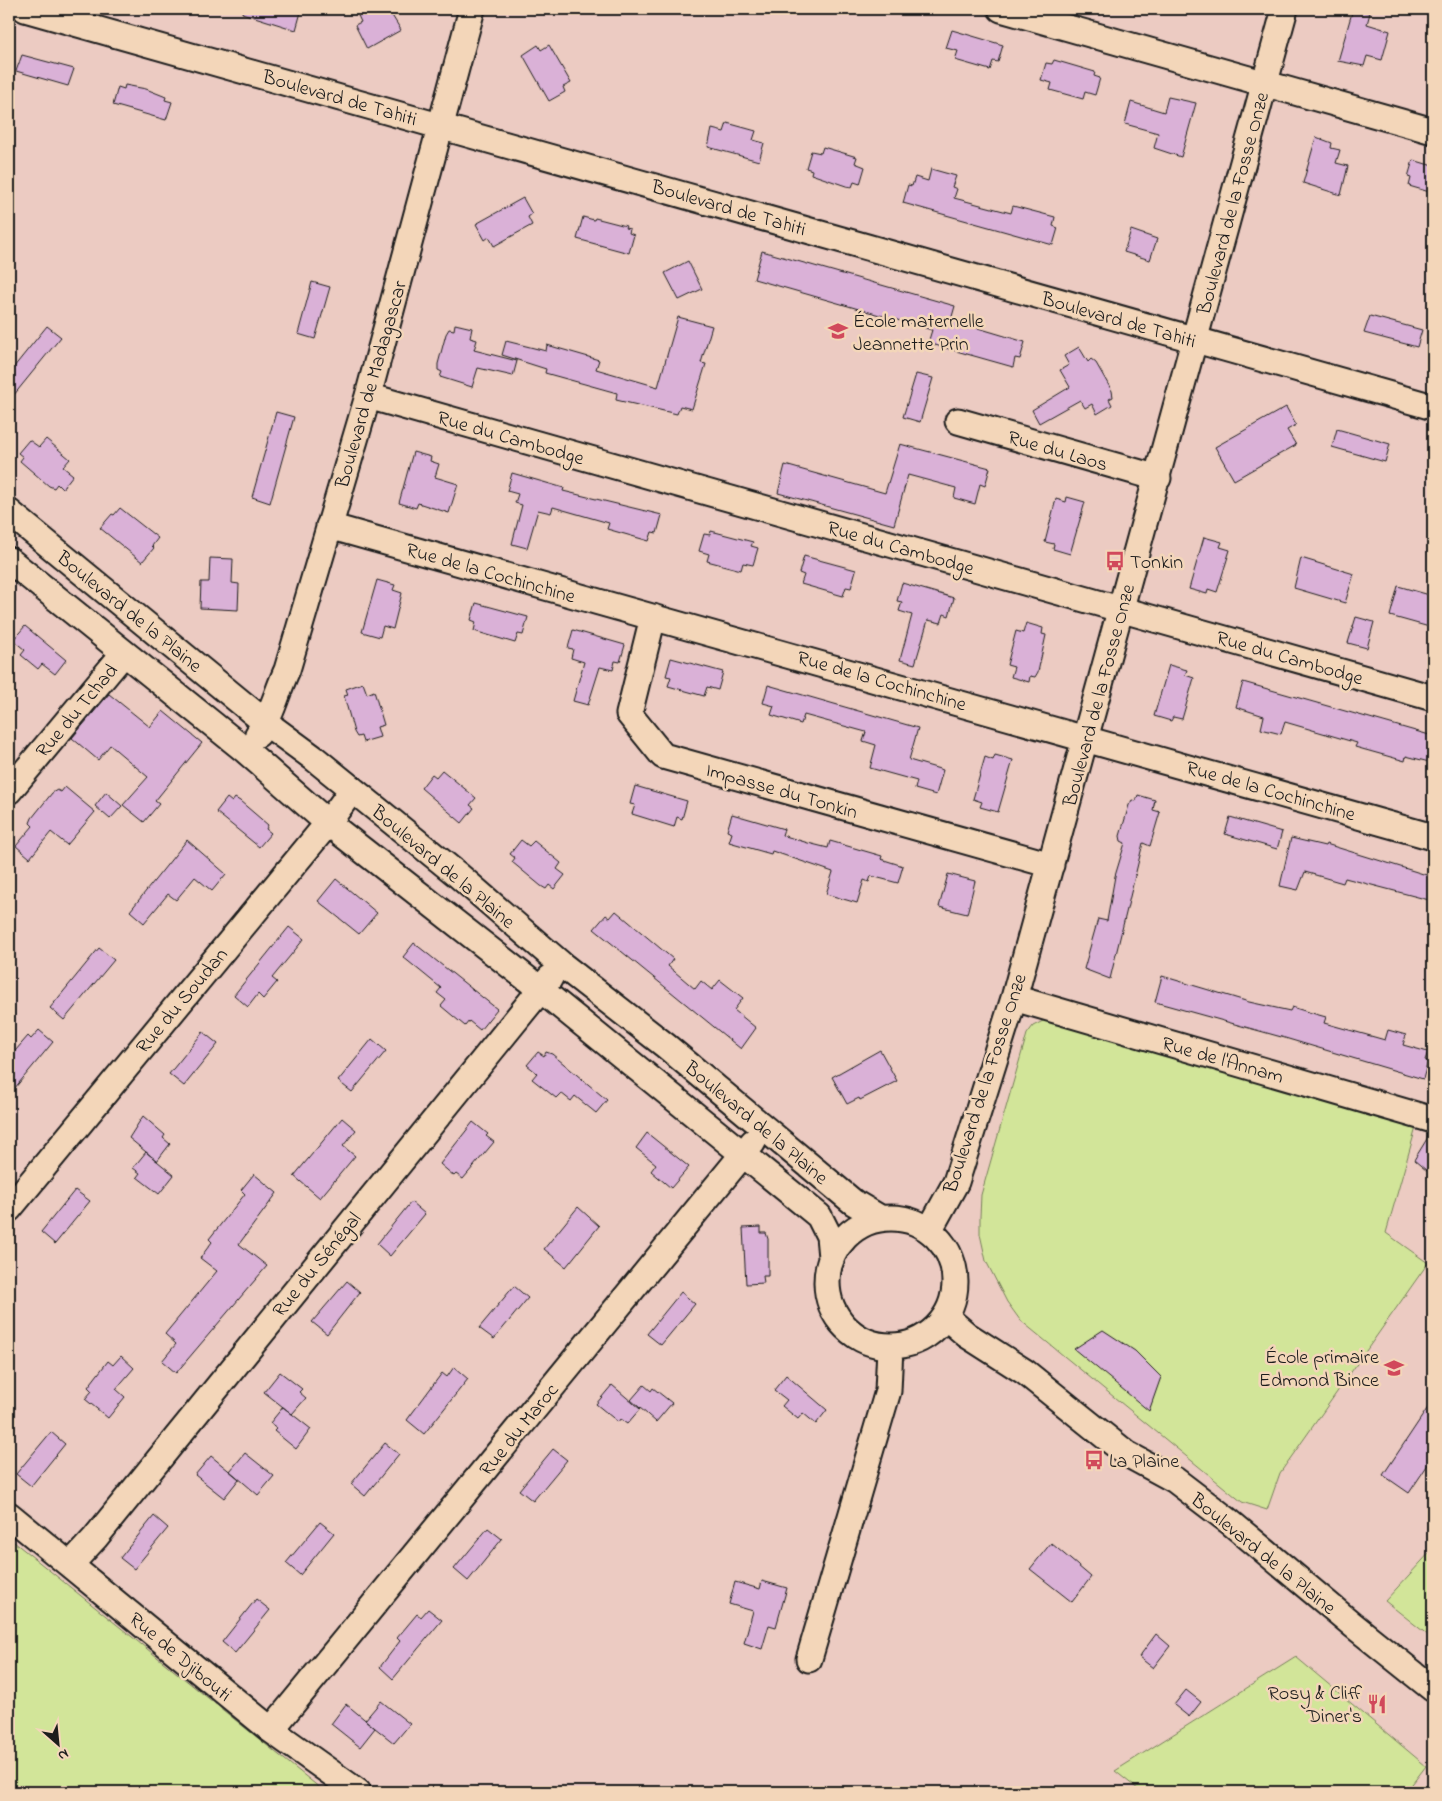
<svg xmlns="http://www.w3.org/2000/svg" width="1442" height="1801" viewBox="0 0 1442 1801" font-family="'Indie Flower',sans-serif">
  <rect width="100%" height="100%" fill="#eccbc2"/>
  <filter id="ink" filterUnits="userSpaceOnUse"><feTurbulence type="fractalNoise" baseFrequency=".02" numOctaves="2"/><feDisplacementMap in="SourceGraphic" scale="10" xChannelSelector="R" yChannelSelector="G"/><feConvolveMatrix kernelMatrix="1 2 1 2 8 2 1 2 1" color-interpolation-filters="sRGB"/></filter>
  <g filter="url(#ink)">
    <path fill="#d2e599" stroke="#77805a" d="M1047 1019 1417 1124 1386 1233 1428 1263 1280 1473 1267 1510 1242 1502 1020 1320 1007 1302 986 1261 980 1234V1217L981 1195 1027 1034 1033 1026Z
      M9 1538 325 1792H9Z
      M1433 1549V1639L1385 1601Z
      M1296 1657 1426 1766 1406 1792H1136L1139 1790 1115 1771Z"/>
    <path fill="#dab1d7" stroke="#1c1c1c" d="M243 9H290L301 12 296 30 242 13Z
      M355 9H388L401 30 367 49 355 25 361 22Z
      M1353 9 1370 13 1367 24 1390 31 1382 60 1367 56 1364 66 1338 61Z
      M952 30 1003 45 998 62 993 61 990 70 955 60 958 51 946 48Z
      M538 45 541 50 549 45 571 83 563 87 565 92 549 101 523 55Z
      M22 55 74 69 68 86 16 71Z
      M1054 60 1095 72 1094 76 1100 78 1095 95 1085 92 1083 99 1050 90 1052 83 1041 80 1046 63 1052 64Z
      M125 85 146 89 166 97 165 100 172 102 166 120 113 105 118 87 124 89Z
      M1168 97 1196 103 1181 157 1154 148 1158 133 1125 124 1131 102 1164 112Z
      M727 123 756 131 753 140 764 143 759 161 708 147 712 129 724 132Z
      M1316 137 1332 143 1331 148 1340 150 1336 163 1348 166 1341 195 1303 183Z
      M823 147 857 157 855 163 865 167 860 184 854 182 852 187 846 186 811 174 812 170 806 168 811 151 821 153Z
      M1413 160 1433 166V193L1409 186 1411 178 1408 177Z
      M931 169 956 176 952 187 957 189 954 198 1011 213 1013 206 1055 217 1053 226 1058 228 1053 245 903 203 908 185 912 186 915 177 928 181Z
      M523 198 532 214 528 217 532 225 494 246 489 237 485 240 476 224Z
      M583 217 594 220 595 218 626 226 625 228 630 229 629 233 634 235 629 253 577 239Z
      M1131 230 1157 239 1150 260 1124 252Z
      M762 251 955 306 951 320 1025 342 1020 359 1015 358 1013 367 928 343 932 330 754 279Z
      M688 261 702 289 679 300 665 273Z
      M312 282 330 287 315 339 298 334Z
      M1370 316 1422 330 1417 347 1364 333Z
      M678 317 712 326 701 363 706 364 692 409 680 406 677 414 616 400 617 393 545 373 546 369 502 355 506 341 546 351 547 345 599 360 596 369 658 387Z
      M455 324 472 328 470 338 477 340 474 350 517 361 513 376 478 368 472 387 440 377 442 372 438 370V364L446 334 449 329 454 330Z
      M47 326 61 337 9 401V373Z
      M1079 347 1088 362 1091 359 1096 363 1112 391 1113 397 1109 399 1112 405 1097 414 1092 404 1085 408 1080 400 1039 423 1032 410 1070 387 1060 370 1069 365 1064 356Z
      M916 374 933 378 920 422 903 417Z
      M1286 407 1296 425 1287 430 1296 445 1234 480 1215 447Z
      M276 412 294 417 270 503 252 497Z
      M1337 429 1390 444 1385 462 1332 447Z
      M46 439 70 459 63 467 73 475 62 489 57 484 54 488 49 486 20 461 23 457 18 453 29 440 39 447Z
      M900 444 990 468 985 486 980 484 975 504 954 498 956 488 908 475 894 525 778 493 785 465 885 493Z
      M413 452 431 457 430 461 439 464 435 477 458 484 449 513 418 503 416 508 399 503Z
      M512 473 564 488 563 491 662 515 657 533 652 532 649 541 607 529 609 523 553 507 551 513 538 510 527 548 512 544 522 505 515 503 518 494 507 491Z
      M1067 497 1085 502 1070 554 1053 549 1054 544 1045 542 1056 499 1066 502Z
      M120 508 158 538 152 546 154 548 142 562 100 528 112 514 114 515Z
      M711 531 753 542 751 546 758 548 753 565 743 563 741 570 707 561 709 554 699 551 704 534 710 535Z
      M1204 537 1222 542 1220 547 1230 550 1217 592 1208 589 1207 594 1189 589Z
      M804 556 856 570 851 588 846 587 843 596 801 584 804 575 799 573Z
      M210 558 233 559 232 583 239 584 238 610 200 608 201 582H209Z
      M1301 558 1354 574 1345 603 1294 588Z
      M377 580 395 585 393 590 402 593 393 629 383 626 380 637 362 632Z
      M902 583 954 598 949 616 944 614 941 623 928 620 915 664 900 660 912 615 899 611 902 602 897 601Z
      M1398 586 1433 596V628L1390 616Z
      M476 603 528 617 523 635 518 634 515 643 474 631 476 622 471 620Z
      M1356 617 1374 622 1367 648 1348 643Z
      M1026 623 1043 628 1042 634 1046 635 1038 672 1035 677 1030 676 1029 682 1011 677 1014 667 1007 665 1016 631 1023 633Z
      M25 626 66 660 55 674 42 664 38 669 21 655 25 650 13 640Z
      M573 630 625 645 620 662 615 661 613 670 600 667 588 705 573 701 584 662 571 658 573 649 568 648Z
      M671 658 723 672 718 690 707 687 704 696 668 686 671 677 666 676Z
      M1169 665 1187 670 1185 675 1194 678 1182 719 1173 717 1171 721 1154 716Z
      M1243 682 1433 736V763L1406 756 1405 761 1355 747 1357 743 1285 722 1281 734 1261 729 1264 716 1236 707Z
      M363 683 367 694 374 691 384 725 377 727 380 737 363 742 361 736 357 737 354 732 344 696 348 695 346 689Z
      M768 685 918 728 909 760 943 770 936 795 915 789 917 781 870 768 876 745 863 741 866 732 804 715 801 724 771 715 774 706 763 703Z
      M109 694 150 727 163 711 202 743 155 801 159 804 144 822 123 805 148 777 110 745 98 760 72 738Z
      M995 755 1013 760 998 812 980 807 982 802 973 799 985 757 993 760Z
      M442 770 476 798 470 805 474 808 462 823 421 788 432 774 436 777Z
      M635 786 687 801 682 819 677 817 674 827 632 814 635 805 630 804Z
      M65 787 95 812 67 845 51 832 30 858 16 846 33 826 30 823 32 818 52 793 57 790 61 792Z
      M106 792 122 806 110 819 95 806Z
      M1138 795 1155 800 1153 810 1160 812 1150 846 1143 843 1110 979 1084 969 1098 919 1107 921 1115 876 1125 843 1121 841 1120 836 1129 805 1132 800 1136 801Z
      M227 798 232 802 235 798 240 801 268 825 266 829 271 833 259 847 216 812Z
      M732 814 784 829 782 835 808 843 828 848 830 841 882 856 881 859 903 866 898 883 871 876 869 882 864 880 857 903 826 894 833 872 772 851 771 854 729 842 732 833 727 831Z
      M1230 817 1282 832 1277 849 1225 834Z
      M1291 838 1325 846 1326 844 1433 877V901L1345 878 1343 883 1305 872 1298 890 1280 886Z
      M187 840 226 874 212 891 195 877 176 900 168 894 144 923 130 911Z
      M521 840 529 846 534 841 561 863 557 869 565 875 554 889 549 885 546 889 541 886 512 862 515 858 510 854Z
      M948 874 975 881 967 914 939 907Z
      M336 879 377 913 359 934 318 901Z
      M616 911 673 959 668 966 695 989 701 981 712 990 720 980 743 998 734 1010 756 1028 741 1049 594 929 606 915 610 918Z
      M289 927 304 939 272 978 277 982 263 999 258 994 248 1007 234 995Z
      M414 943 497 1009 480 1030 469 1021 465 1026 441 1006 446 1000 437 993 441 988 403 957Z
      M99 948 114 960 64 1020 50 1008Z
      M1162 976 1249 1002 1290 1011 1292 1007 1308 1012 1326 1017 1324 1023 1385 1040 1388 1030 1406 1035 1403 1045 1428 1052 1425 1060 1428 1061 1423 1079 1285 1038 1155 1002Z
      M39 1030 53 1042 9 1095V1058L28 1036 31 1039Z
      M203 1032 218 1044 184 1086 169 1074Z
      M372 1039 386 1051 352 1092 338 1081Z
      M880 1050 897 1081 860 1100 859 1098 847 1104 832 1077Z
      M538 1052 544 1056 546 1052 552 1054 607 1100 596 1113 575 1096 571 1101 561 1093 556 1098 532 1079 537 1073 527 1065Z
      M143 1116 165 1135 163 1138 170 1144 157 1161 129 1138Z
      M342 1118 356 1130 343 1146 355 1156 320 1198 294 1176Z
      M473 1122 488 1134 486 1136 494 1142 463 1179 456 1174 454 1176 440 1164Z
      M647 1133 689 1167 671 1188 651 1171 656 1164 636 1148Z
      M1430 1134H1433V1176L1414 1160Z
      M146 1152 174 1175 159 1194 137 1177 140 1173 133 1168Z
      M254 1174 277 1193 239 1244 267 1266 176 1373 162 1361 176 1344 165 1334 217 1271 200 1258 212 1242 209 1239 245 1194 241 1190Z
      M75 1190 90 1201 55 1244 41 1232Z
      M411 1202 425 1214 390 1256 377 1244Z
      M578 1207 599 1226 566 1267 544 1249Z
      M761 1227V1233H766L768 1239V1276H763L764 1283 746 1284 743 1228Z
      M347 1281 360 1292 327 1334 312 1322Z
      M514 1286 528 1298 494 1339 479 1328Z
      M681 1292 695 1304 661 1345 647 1334Z
      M1103 1330 1135 1351 1161 1377 1149 1411 1074 1349Z
      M121 1356 134 1368 116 1389 125 1397 108 1418 85 1399 92 1391 88 1387 108 1361 113 1365Z
      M454 1367 468 1379 424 1434 407 1420 442 1373 447 1377Z
      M280 1372 302 1389 299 1392 306 1398 292 1414 264 1392Z
      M786 1375 827 1410 816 1424 803 1413 798 1419 782 1406 787 1400 774 1390Z
      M612 1385 640 1409 627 1424 620 1419 618 1422 596 1404Z
      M644 1385 651 1391 653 1388 672 1403 656 1422 631 1400Z
      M1433 1400V1457L1409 1493 1383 1475Z
      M283 1407 311 1429 296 1449 274 1431 277 1428 270 1423Z
      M51 1432 65 1444 31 1486 16 1474Z
      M385 1443 399 1454 365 1496 351 1484Z
      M553 1449 567 1460 533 1501 519 1490Z
      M245 1453 274 1476 258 1495 230 1471Z
      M211 1456 239 1479 224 1498 195 1475Z
      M154 1516 168 1528 134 1569 120 1558Z
      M320 1522 334 1533 300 1575 286 1563Z
      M488 1528 502 1539 468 1581 454 1569Z
      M1051 1543 1091 1577 1072 1602 1030 1569Z
      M762 1581 787 1588 776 1627 769 1625 762 1649 744 1643 753 1611 729 1604 735 1582 760 1589Z
      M256 1599 270 1610 235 1653 222 1642Z
      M428 1609 442 1620 393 1679 380 1667 400 1641 397 1638 417 1614 421 1617Z
      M1156 1634 1170 1646 1153 1668 1139 1657Z
      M1186 1690 1201 1702 1189 1717 1174 1705Z
      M381 1701 410 1724 394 1743 365 1720Z
      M346 1704 375 1728 360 1747 331 1724Z"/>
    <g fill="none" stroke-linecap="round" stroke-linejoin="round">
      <defs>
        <path id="minor" d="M25 9 1433 407
          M1001 9 1433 131
          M368 396 1433 698
          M958 421 1158 478
          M9 512 266 723 315 759 458 875 562 965 666 1046 853 1202 880 1218
          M329 526 1433 837
          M9 560 246 751 328 823 540 989 819 1216 829 1236 831 1257
          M653 617 629 714 663 756 1051 865
          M258 734C272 716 277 691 287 670L368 396 472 9
          M9 791 124 653
          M1014 998 1433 1120
          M9 1209 328 823 352 790
          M827 1282a64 64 0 1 1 128 0a64 64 0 1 1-128 0Z
          M930 1229 956 1182 1014 998 1285 9
          M946 1317 967 1335 1025 1372 1127 1454 1175 1480 1230 1522 1353 1625 1433 1689
          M9 1515 271 1730 358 1792
          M71 1564 95 1538 550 978
          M809 1659 888 1391 890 1347
          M271 1730 753 1142"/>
      </defs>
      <use href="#minor" stroke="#1c1c1c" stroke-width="29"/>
      <use href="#minor" stroke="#f3d6b9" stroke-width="25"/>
    </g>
  </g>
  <defs>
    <symbol id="school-bare" viewBox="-9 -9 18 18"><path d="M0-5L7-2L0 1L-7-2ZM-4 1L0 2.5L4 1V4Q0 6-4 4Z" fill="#d1495b" stroke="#f3d6b9" stroke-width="2.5" paint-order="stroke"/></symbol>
    <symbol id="bus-bare" viewBox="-9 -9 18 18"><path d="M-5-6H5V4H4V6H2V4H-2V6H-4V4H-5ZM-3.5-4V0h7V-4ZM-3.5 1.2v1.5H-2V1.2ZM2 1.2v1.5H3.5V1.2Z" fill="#d1495b" stroke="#f3d6b9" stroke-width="2.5" paint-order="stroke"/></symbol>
    <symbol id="restaurant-bare" viewBox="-9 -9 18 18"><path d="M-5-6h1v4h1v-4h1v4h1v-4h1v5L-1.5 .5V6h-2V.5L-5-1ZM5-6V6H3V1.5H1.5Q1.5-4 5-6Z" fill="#d1495b" stroke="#f3d6b9" stroke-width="2.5" paint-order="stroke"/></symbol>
  </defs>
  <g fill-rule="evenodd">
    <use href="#school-bare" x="824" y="317" width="28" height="28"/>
    <use href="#bus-bare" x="1101" y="547" width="28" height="28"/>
    <use href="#school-bare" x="1380" y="1354" width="28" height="28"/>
    <use href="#bus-bare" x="1080" y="1446" width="28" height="28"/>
    <use href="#restaurant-bare" x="1363" y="1690" width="28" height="28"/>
  </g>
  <g text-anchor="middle" stroke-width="5" stroke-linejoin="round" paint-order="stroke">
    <g font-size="20" fill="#1c1c1c" stroke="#f3d6b9">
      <text transform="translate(340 97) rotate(16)" y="7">Boulevard de Tahiti</text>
      <text transform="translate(1232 203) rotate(-75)" y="7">Boulevard de la Fosse Onze</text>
      <text transform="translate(729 207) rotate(16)" y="7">Boulevard de Tahiti</text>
      <text transform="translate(1119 319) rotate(16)" y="7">Boulevard de Tahiti</text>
      <text transform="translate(370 384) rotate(-74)" y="7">Boulevard de Madagascar</text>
      <text transform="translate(511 437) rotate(16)" y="7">Rue du Cambodge</text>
      <text transform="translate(1058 450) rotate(16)" y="7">Rue du Laos</text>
      <text transform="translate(901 547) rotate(16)" y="7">Rue du Cambodge</text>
      <text transform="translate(491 572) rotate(16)" y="7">Rue de la Cochinchine</text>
      <text transform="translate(130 611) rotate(39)" y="7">Boulevard de la Plaine</text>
      <text transform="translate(1290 657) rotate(16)" y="7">Rue du Cambodge</text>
      <text transform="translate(882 680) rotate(16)" y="7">Rue de la Cochinchine</text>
      <text transform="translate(1098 695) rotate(-75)" y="7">Boulevard de la Fosse Onze</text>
      <text transform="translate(76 710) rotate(-50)" y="7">Rue du Tchad</text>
      <text transform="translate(782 790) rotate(16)" y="7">Impasse du Tonkin</text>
      <text transform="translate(1271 790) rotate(16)" y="7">Rue de la Cochinchine</text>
      <text transform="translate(444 866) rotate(40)" y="7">Boulevard de la Plaine</text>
      <text transform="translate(181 1000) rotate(-50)" y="7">Rue du Soudan</text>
      <text transform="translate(1223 1059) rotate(16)" y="7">Rue de l'Annam</text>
      <text transform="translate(984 1083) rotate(-72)" y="7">Boulevard de la Fosse Onze</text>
      <text transform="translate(757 1122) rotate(40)" y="7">Boulevard de la Plaine</text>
      <text transform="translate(316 1264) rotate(-51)" y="7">Rue du Sénégal</text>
      <text transform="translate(518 1429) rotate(-51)" y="7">Rue du Maroc</text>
      <text transform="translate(1264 1553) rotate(39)" y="7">Boulevard de la Plaine</text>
      <text transform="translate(181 1656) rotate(40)" y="7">Rue de Djibouti</text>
    </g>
    <g font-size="20" fill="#1c1c1c" stroke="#f3d6b9" text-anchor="start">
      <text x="853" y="327">École maternelle<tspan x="853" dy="23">Jeannette Prin</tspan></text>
      <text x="1130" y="568">Tonkin</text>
      <text x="1379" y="1363" text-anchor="end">École primaire<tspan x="1379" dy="23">Edmond Bince</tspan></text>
      <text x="1109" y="1467">La Plaine</text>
      <text x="1362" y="1699" text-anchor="end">Rosy &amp; Cliff<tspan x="1362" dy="23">Diner's</tspan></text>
    </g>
  </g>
  <rect width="1442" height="1801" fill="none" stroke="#f3d6b9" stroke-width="30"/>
  <rect x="15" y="15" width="1412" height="1771" fill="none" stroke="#1c1c1c" stroke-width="2" filter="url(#ink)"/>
  <g transform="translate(58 1744) rotate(153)" stroke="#f3d6b9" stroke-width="4" paint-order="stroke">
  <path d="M0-4L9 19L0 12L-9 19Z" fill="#1c1c1c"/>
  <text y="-8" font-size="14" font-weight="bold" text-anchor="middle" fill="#1c1c1c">N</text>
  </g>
</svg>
